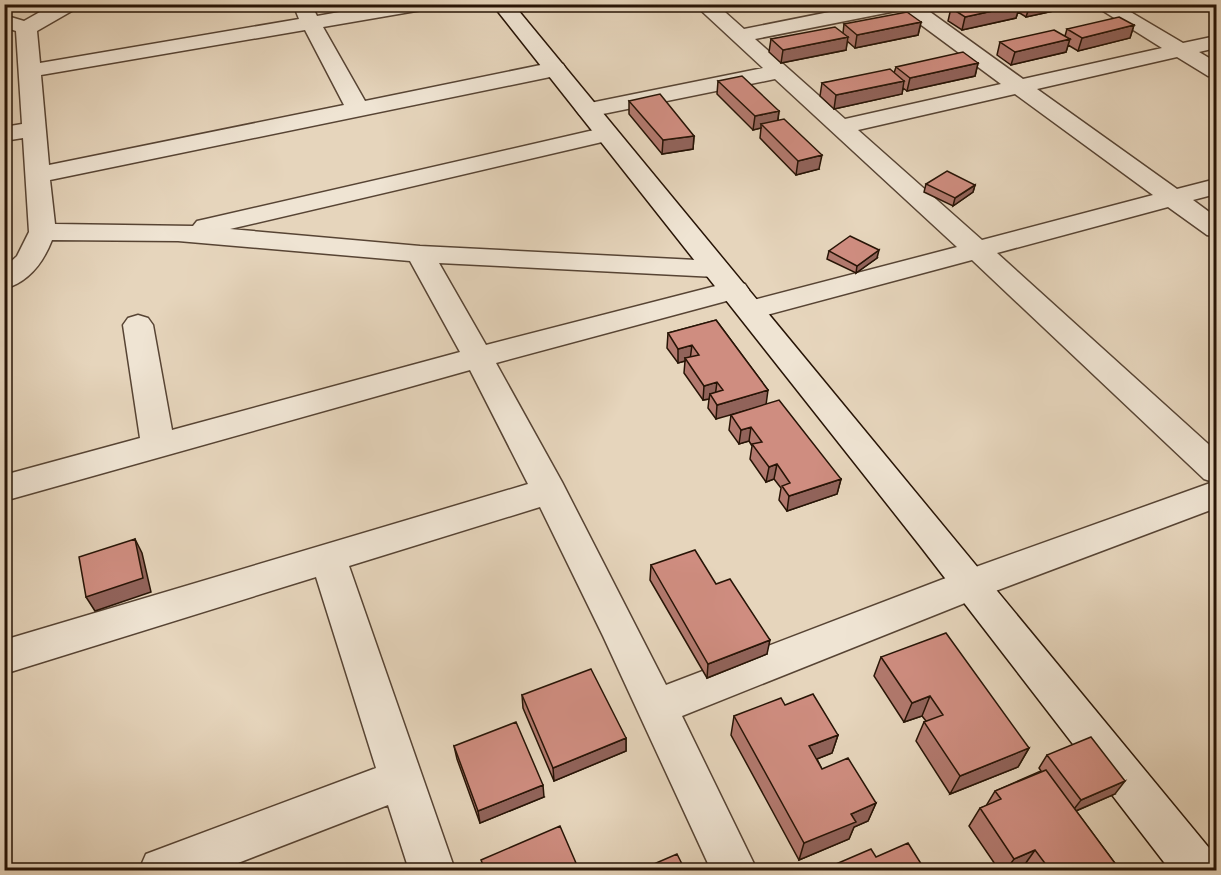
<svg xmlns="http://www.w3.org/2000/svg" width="1221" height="875" viewBox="0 0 1221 875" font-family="'Libre Bodoni',serif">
  <rect width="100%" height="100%" fill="#e6d5bc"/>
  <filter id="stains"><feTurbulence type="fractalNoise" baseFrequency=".00333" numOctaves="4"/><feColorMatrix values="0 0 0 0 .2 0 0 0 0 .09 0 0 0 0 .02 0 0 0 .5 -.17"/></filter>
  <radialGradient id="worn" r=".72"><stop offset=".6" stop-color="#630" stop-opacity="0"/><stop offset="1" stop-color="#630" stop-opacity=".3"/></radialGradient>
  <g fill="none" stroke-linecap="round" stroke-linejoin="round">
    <defs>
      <path id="minor" d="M54 4H80L77 8 37 31 40 63 299 19 293 4H311L317 16 384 4H432L429 8 422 10 323 27 365 101 555 62 563 64 566 69 563 74 555 76 50 180 55 224 193 226 197 221 206 219 607 127 615 129 619 134 615 139 230 229 420 246 716 261 726 263 730 269 726 275 716 277 439 263 486 345 735 281 745 284 749 290 745 296 496 363 562 482 666 685 959 573 1213 482 1204 479 972 260 752 319 742 317 737 310 742 303 957 247 775 79 588 117 580 115 576 110 580 105 763 68 694 4H716L744 29 869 4H919L1023 79 1162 48 1092 4H1117L1183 43 1216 36V48L1199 52 1216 62V77L1208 76 1177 57 1037 89 1177 189 1216 179V194L1193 200 1216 217V237L1207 235 1168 207 997 253 1216 451V508L985 595 682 716 757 870H711L603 636 540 507 349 566 455 870H409L388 805 220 870H139L146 854 376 768 316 577 4 674V640L528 484 470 370 4 501V475L140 438 123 325 128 318 138 315 148 318 153 325 172 430 460 352 410 261 178 241 52 240C43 263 29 282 4 289V268L17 256 29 232 23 138 4 141V127L22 124 16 31 4 27V15L24 21ZM901 10 1001 84 845 119 755 39ZM305 30 344 105 49 165 41 75ZM1015 94 1153 195 982 240 858 130Z"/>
      <path id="secondary" d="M492 4H513L1214 854 1216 870H1170L921 547Z"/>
    </defs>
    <use href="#minor" stroke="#574434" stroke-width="3"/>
    <use href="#secondary" stroke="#271406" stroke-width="3"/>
    <use href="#minor" fill="#efe4d3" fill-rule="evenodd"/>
    <use href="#secondary" fill="#efe4d3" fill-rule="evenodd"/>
  </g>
  <path fill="#b2796e" stroke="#271406" stroke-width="1.5" d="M968 4H1077V6L1026 17 1018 12 1016 18 962 30 948 21 951 8Z
    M921 22 918 35 855 48 847 41 846 50 781 63 769 52 771 39 843 33 844 24Z
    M1134 25 1130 38 1078 51 1068 45 1066 52 1011 65 997 55 1000 42 1065 36 1067 29Z
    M978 63 975 76 907 91 903 88 902 94 834 109 820 96 822 83 894 73 896 67Z
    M718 81 779 111 778 121 819 169 796 175 760 138 761 128 753 130 717 94Z
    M629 101 694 136 693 149 662 154 629 114Z
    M926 184 975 185 973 192 953 206 924 192Z
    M829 251 877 258 856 273 827 259Z
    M716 320 768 390 716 419 708 408 709 399 703 400 684 373 685 361 678 363 667 348 668 333Z
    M731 415 841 479 837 494 787 511 779 500 781 488 774 479 766 482 750 459 752 446 749 441 739 444 729 430Z
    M651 565 716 584 767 654 707 678 650 580Z
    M881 657 1029 748 1018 767 950 794 916 741 924 722 926 721 922 716 904 722 874 676Z
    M522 695 626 738V751L554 781 523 708Z
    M785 705 838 735 832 753 817 759 822 769 876 803 868 821 854 827 849 839 799 860 731 735 734 716Z
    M454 746 544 797 480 823 457 759Z
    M1047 755 1115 794 1076 811 1120 870H1026L1023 867 1014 870H999L969 826 980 808 986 806 995 791 1041 771 1039 768Z"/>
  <path fill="#91635a" stroke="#271406" stroke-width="1.5" d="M1077 4V6L1026 17 1030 5Z
    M1020 5 1016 18 962 30 965 17Z
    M921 22 918 35 855 48 857 35Z
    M1134 25 1130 38 1078 51 1082 38Z
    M848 37 846 50 781 63 783 50Z
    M1070 39 1066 52 1011 65 1015 52Z
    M978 63 975 76 907 91 910 78Z
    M904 81 902 94 834 109 836 95Z
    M779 111 777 124H761V128L753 130 755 116Z
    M694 136 693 149 662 154 663 140Z
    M822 155 819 169 796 175 798 161Z
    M975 185 973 192 953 206 955 198Z
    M879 250 877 258 856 273 857 266Z
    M692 345 690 360 685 358V361L678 363V349Z
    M717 382 715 397 710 394 709 399 703 400 704 386Z
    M768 390 766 405 716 419 717 405Z
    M751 427 749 441 739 444 741 430Z
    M777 464 774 479 766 482 769 467Z
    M841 479 837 494 787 511 789 496Z
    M135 539 142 553 151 592 95 611 86 597Z
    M770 640 767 654 707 678 708 664Z
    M930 696 922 716 904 722 912 703Z
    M838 735 832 753 804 764 809 746Z
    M626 738V751L554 781 553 768Z
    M1029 748 1018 767 950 794 960 776Z
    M1125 781 1115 794 1071 813 1081 800Z
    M543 785 544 797 480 823 478 811Z
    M876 803 868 821 854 827 849 839 799 860 804 843 851 814Z
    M1035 850 1023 867 1014 870H1006L1014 859Z"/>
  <path fill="#cf8d80" stroke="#271406" stroke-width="1.5" d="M968 4H1018L1020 5 965 17 951 8Z
    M907 12 921 22 857 35 844 24Z
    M1119 17 1134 25 1082 38 1067 29Z
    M835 27 848 37 783 50 771 39Z
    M1054 30 1070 39 1015 52 1000 42Z
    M963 52 978 63 910 78 896 67Z
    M890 69 904 81 836 95 822 83Z
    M742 76 779 111 755 116 718 81Z
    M660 94 694 136 663 140 629 101Z
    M784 119 822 155 798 161 761 124Z
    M947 171 975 185 955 198 926 184Z
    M850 236 879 250 857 266 829 251Z
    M716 320 768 390 717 405 710 394 723 390 717 382 704 386 685 358 699 355 692 345 678 349 668 333Z
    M779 400 841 479 789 496 782 486 790 483 777 464 769 467 752 444 762 442 751 427 741 430 731 415Z
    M135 539 143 578 86 597 79 557Z
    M695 550 716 584 730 579 770 640 708 664 651 565Z
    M946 633 1029 748 960 776 924 722 943 715 930 696 912 703 881 657Z
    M591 669 626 738 553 768 522 695Z
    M813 694 838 735 809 746 822 769 848 758 876 803 851 814 856 822 804 843 734 716 781 698 785 705Z
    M516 722 543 785 478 811 454 746Z
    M1091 737 1125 781 1081 800 1047 755Z
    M1046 770 1120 870H1050L1035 850 1014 859 980 808 1001 799 995 791Z
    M560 826 579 870H485L481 860Z
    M908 843 925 870H822L871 849 876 857Z
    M677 854 685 870H640Z"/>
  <rect width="1221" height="875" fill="none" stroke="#e6d5bc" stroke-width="24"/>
  <rect x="6" y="6" width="1209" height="863" fill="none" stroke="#271406" stroke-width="3"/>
  <rect x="12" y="12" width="1197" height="851" fill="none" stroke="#271406" stroke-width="1.5"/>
  <rect width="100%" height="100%" filter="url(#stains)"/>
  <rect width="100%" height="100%" fill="url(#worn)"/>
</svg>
